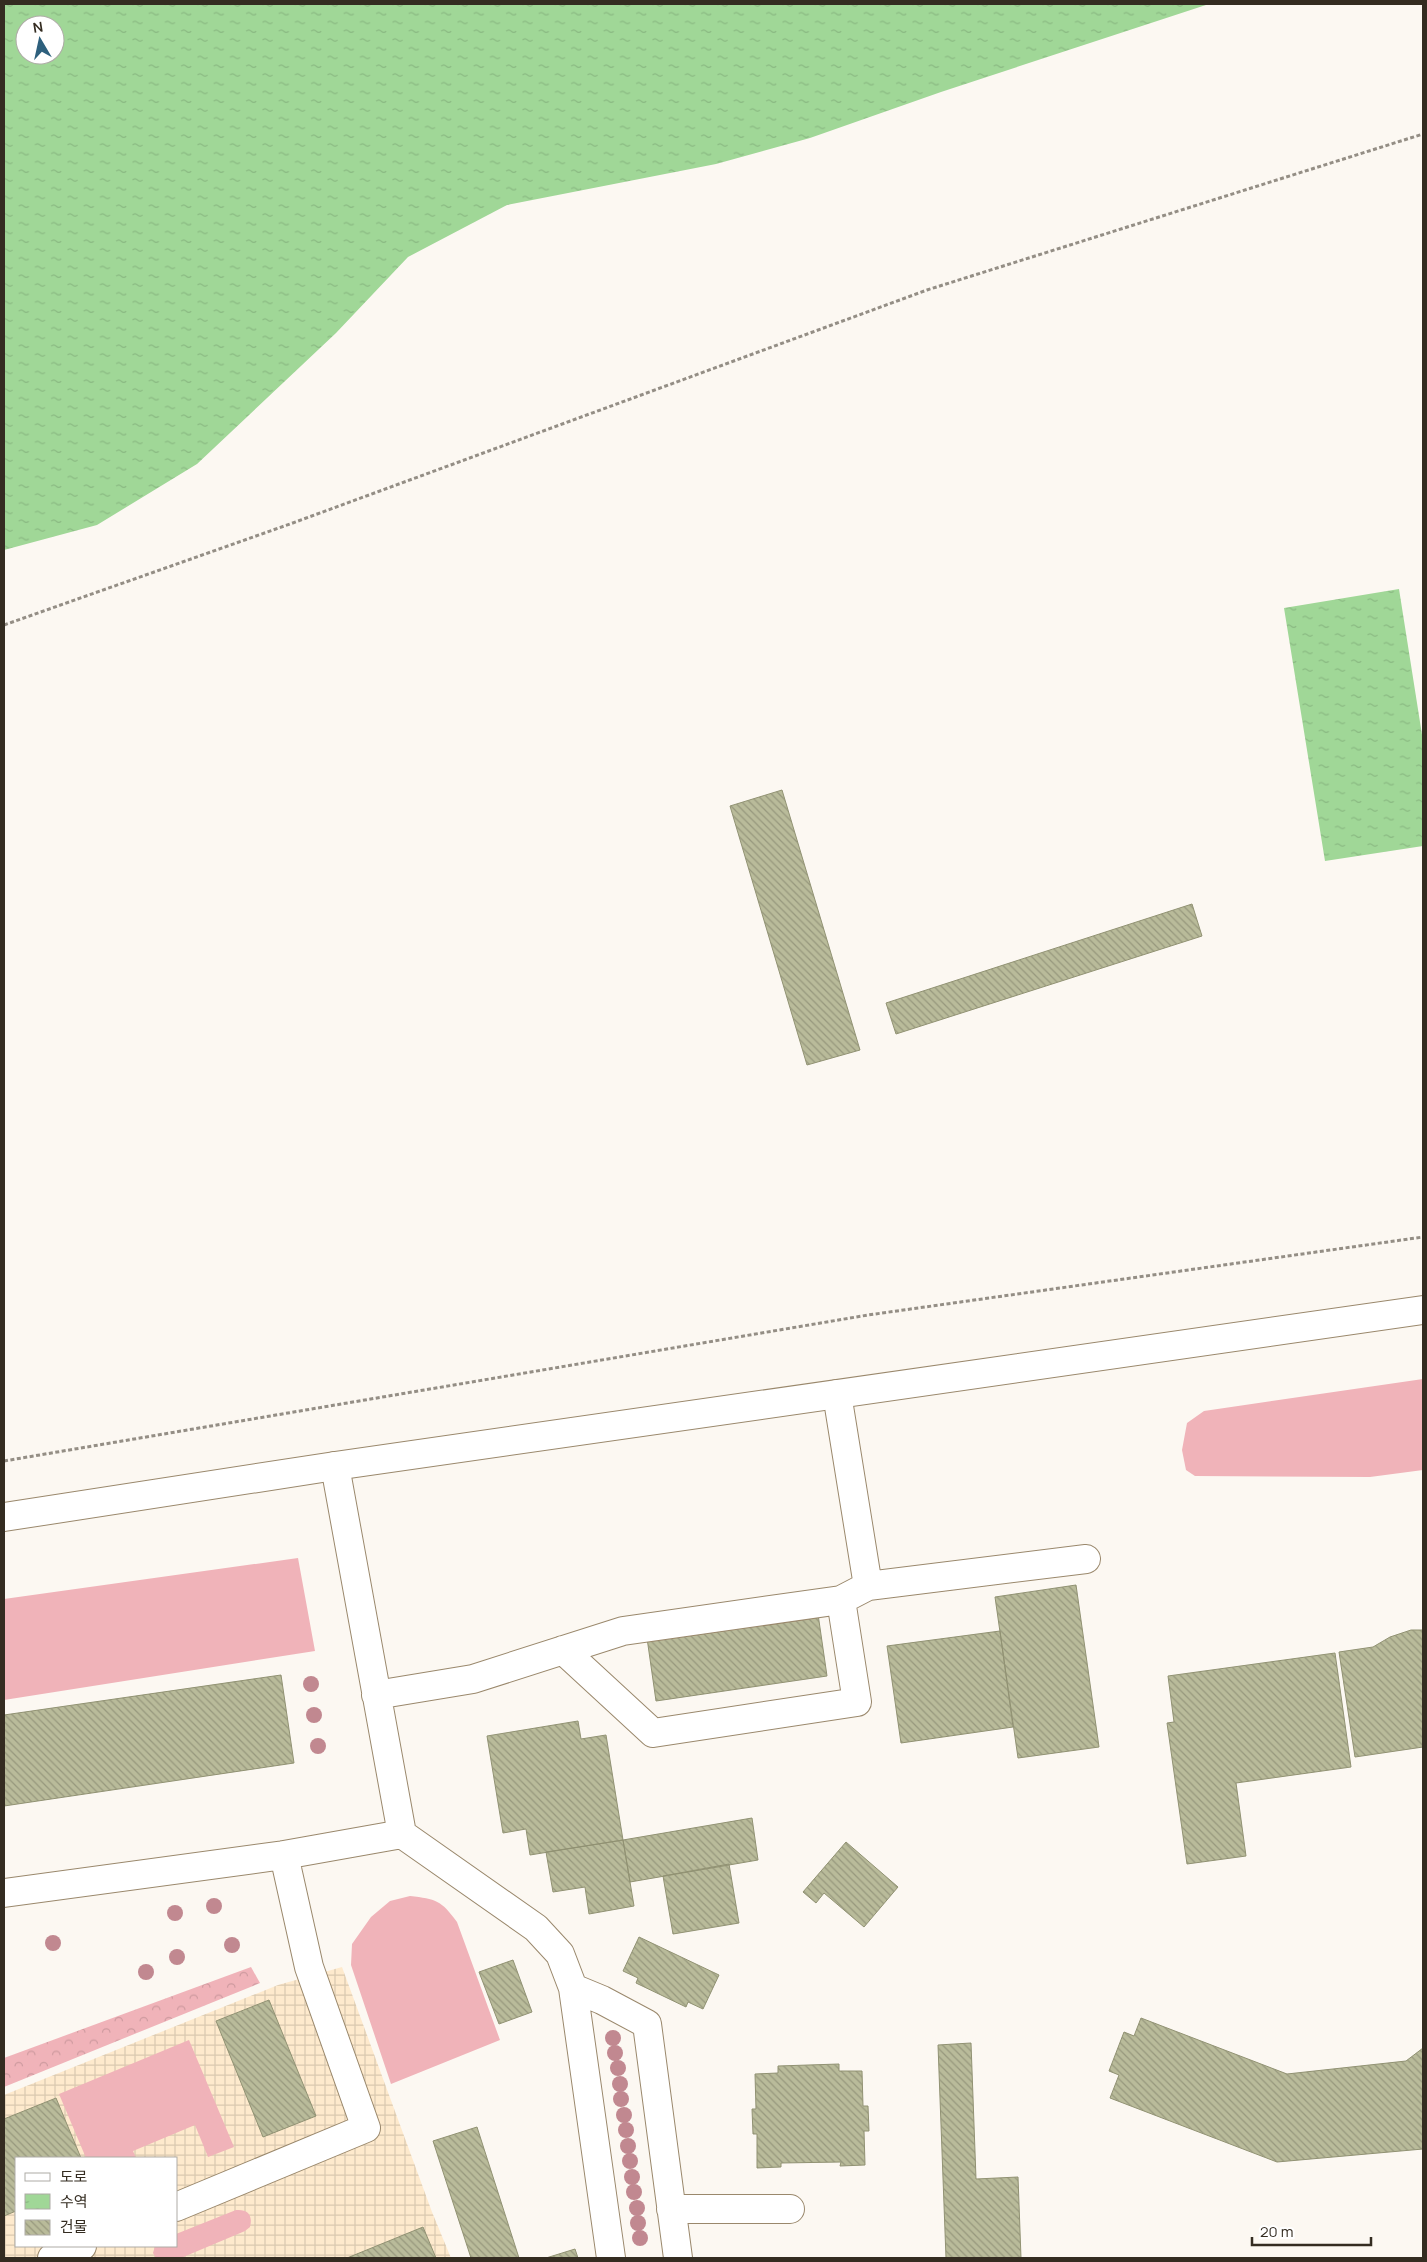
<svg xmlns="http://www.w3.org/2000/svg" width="1427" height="2262" viewBox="0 0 1427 2262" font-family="Manrope,'Noto Sans KR',sans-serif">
  <defs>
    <pattern id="industrial-grid" width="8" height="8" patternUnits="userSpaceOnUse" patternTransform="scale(1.25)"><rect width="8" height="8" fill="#feeacd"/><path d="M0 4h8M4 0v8" fill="none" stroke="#dac9b0"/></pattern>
    <pattern id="forest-crowns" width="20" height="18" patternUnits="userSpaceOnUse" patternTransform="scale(1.25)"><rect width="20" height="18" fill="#f0b3b9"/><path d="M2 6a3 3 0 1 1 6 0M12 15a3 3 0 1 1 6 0" fill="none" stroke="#ce9a9f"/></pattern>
    <pattern id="water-ripples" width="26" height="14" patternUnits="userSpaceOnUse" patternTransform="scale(1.25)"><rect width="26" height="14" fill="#a0d797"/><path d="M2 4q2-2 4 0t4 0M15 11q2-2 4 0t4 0" fill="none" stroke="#8ab982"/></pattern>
    <pattern id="building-back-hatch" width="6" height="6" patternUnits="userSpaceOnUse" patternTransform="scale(1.25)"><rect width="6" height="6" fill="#b9bb9a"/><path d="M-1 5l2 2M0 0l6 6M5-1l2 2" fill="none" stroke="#97987d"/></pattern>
  </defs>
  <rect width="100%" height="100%" fill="#fcf8f2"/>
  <path fill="url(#industrial-grid)" fill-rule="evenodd" d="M342 1967 432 2212 451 2258H4V2095L278 1985ZM16 2158H176V2246H16Z"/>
  <path fill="#f0b3b9" d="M1423 1379V1470L1370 1477 1195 1476 1186 1470 1182 1450 1187 1423 1204 1411Z
    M298 1558 315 1651 4 1700V1599Z
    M410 1896C436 1899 441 1900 457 1922L500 2040 391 2084 351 1965 352 1944 371 1917 390 1901Z
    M189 2040 234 2147 208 2157 195 2125 133 2151 136 2158H86L59 2094Z
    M236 2210C248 2209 253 2215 250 2227L245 2231 181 2258H156L153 2253 155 2246H176V2234Z"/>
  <path fill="url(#forest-crowns)" d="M251 1967 260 1983 4 2087V2058Z"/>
  <path fill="url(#water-ripples)" fill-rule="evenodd" d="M4 4H1209L941 92 810 138 716 164 507 205 408 257 336 333 197 464 97 525 4 550ZM25 25H55V55H25Z
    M1399 589 1423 741V846L1325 861 1284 608Z"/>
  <path fill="url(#building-back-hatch)" stroke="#919273" d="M782 790 860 1050 807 1065 730 806Z
    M1192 904 1202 936 896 1034 886 1003Z
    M1076 1585 1099 1747 1018 1758 995 1597Z
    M818 1614 827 1676 656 1701 647 1638Z
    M1411 1630H1423V1747L1355 1757 1339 1652 1373 1647 1390 1637Z
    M1000 1631 1013 1727 901 1743 887 1646Z
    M1335 1653 1351 1767 1236 1783 1246 1856 1187 1864 1167 1723 1174 1722 1168 1676Z
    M281 1675 294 1763 4 1806V1715Z
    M578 1721 581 1739 606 1735 623 1840 530 1855 526 1829 503 1833 487 1736Z
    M752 1818 758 1860 630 1882 623 1840Z
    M623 1840 634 1906 589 1914 585 1887 553 1892 546 1852Z
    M846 1842 898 1887 864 1927 824 1893 816 1903 803 1892Z
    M729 1864 739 1923 673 1934 663 1876Z
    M639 1937 719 1975 703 2009 688 2002 686 2007 636 1983 638 1978 623 1971Z
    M513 1960 532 2012 499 2024 479 1972Z
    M269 2000 316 2116 263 2137 216 2021Z
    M1141 2018 1287 2074 1406 2061 1423 2048V2149L1277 2162 1110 2098 1119 2075 1109 2071 1124 2032 1134 2036Z
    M971 2043 976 2179 1018 2177 1021 2258H946L938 2045Z
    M839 2064V2071H862L863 2106H868L869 2131H864L865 2165 840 2166 841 2162 781 2163V2167L757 2168V2134H753L752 2109H756L755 2074 778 2073V2066Z
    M56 2098 81 2158H16V2211L4 2216V2119Z
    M477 2127 519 2258H471L433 2141Z
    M423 2227 436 2258H347Z
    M575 2249 578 2258H546Z"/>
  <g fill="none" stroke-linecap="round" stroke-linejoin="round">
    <defs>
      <path id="minor" d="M837 1394 868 1586 1086 1559
        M335 1466 402 1834 536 1928 560 1954 573 1988 611 2258
        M563 1650 653 1733 857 1702 841 1600
        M376 1695 473 1679 623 1631 841 1600 868 1586
        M4 1893 284 1855 402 1834
        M573 1988 602 2000 647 2024 678 2258
        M176 2207 366 2128 309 1967 284 1855
        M671 2209H790
        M52 2258 82 2246"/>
      <path id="major" d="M4 1517 335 1466 1423 1310"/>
    </defs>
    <use href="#minor" stroke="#9a886c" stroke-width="30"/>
    <use href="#major" stroke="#9a886c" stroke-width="30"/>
    <path stroke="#948e85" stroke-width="3" stroke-dasharray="4 2.5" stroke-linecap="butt" d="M4 625 290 524 927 290 1423 134
      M4 1461 868 1315 1423 1237"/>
    <use href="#minor" stroke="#fff" stroke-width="28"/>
    <use href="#major" stroke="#fff" stroke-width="28"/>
  </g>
  <g fill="#c18890">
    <circle cx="311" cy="1684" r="8"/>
    <circle cx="314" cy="1715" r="8"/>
    <circle cx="318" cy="1746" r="8"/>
    <circle cx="214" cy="1906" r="8"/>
    <circle cx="175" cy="1913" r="8"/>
    <circle cx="53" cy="1943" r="8"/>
    <circle cx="232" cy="1945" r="8"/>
    <circle cx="177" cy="1957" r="8"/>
    <circle cx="146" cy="1972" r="8"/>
    <circle cx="613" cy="2038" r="8"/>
    <circle cx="615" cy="2053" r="8"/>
    <circle cx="618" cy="2068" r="8"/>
    <circle cx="620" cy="2084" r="8"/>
    <circle cx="621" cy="2099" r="8"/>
    <circle cx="624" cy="2115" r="8"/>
    <circle cx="626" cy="2130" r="8"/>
    <circle cx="628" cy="2146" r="8"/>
    <circle cx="630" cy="2161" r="8"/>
    <circle cx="632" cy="2177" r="8"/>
    <circle cx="634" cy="2192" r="8"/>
    <circle cx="637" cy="2208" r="8"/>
    <circle cx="638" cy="2223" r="8"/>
    <circle cx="640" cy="2238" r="8"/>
  </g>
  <rect width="1427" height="2262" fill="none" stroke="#342c21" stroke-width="10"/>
  <rect x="15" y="2157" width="162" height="90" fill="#ffffff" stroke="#aeaba6"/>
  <rect x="25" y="2173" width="25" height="8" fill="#ffffff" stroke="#aeaba6"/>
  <text x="60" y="2182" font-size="15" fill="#342c21">도로</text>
  <rect x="25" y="2194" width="25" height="15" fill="url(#water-ripples)" stroke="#aeaba6"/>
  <text x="60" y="2207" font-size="15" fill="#342c21">수역</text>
  <rect x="25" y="2220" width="25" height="15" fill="url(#building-back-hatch)" stroke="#aeaba6"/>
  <text x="60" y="2232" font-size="15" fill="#342c21">건물</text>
  <g transform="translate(40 40) rotate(351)"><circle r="24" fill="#ffffff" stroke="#aeaba6"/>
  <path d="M0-4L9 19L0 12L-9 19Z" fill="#2e607d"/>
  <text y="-8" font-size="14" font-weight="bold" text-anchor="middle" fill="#342c21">N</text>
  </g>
  <path d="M1252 2237v8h119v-8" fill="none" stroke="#342c21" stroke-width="2.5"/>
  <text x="1260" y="2237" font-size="15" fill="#342c21" stroke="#ffffff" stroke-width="4" paint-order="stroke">20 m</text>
</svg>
